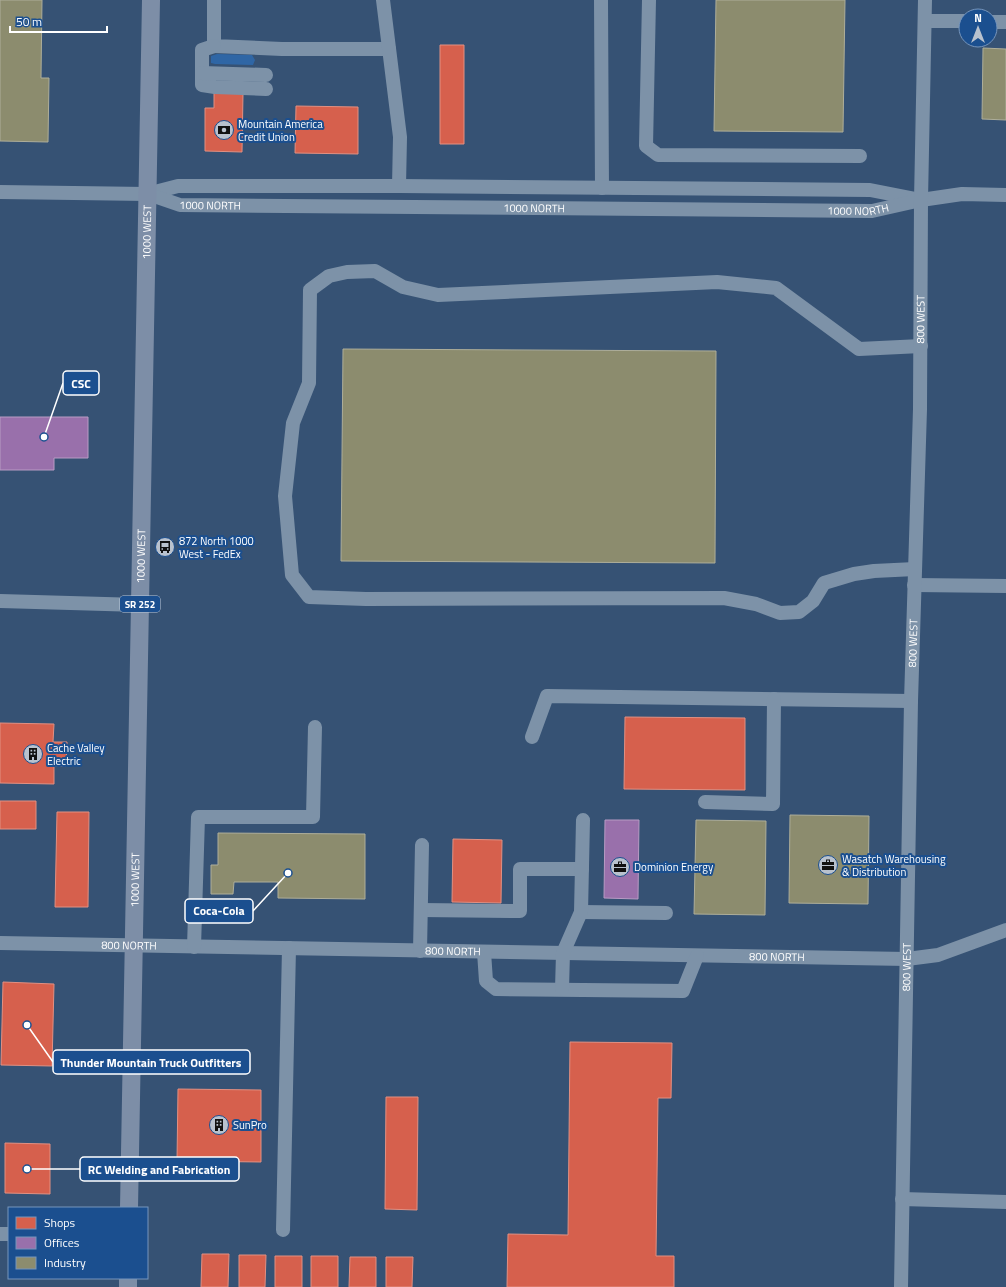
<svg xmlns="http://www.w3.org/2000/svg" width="1006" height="1287" viewBox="0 0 1006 1287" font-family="'Titillium Web',sans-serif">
  <rect width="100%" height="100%" fill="#365274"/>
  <path fill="#2f66a5" d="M217 54 252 55 255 60 253 65 215 64 211 63V56Z"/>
  <path fill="#d6604d" stroke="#e29082" d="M440 45H464V144H440Z
    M214 93H243L242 152 205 151V108H214Z
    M296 106 358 107V154L295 153Z
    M625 717 745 718V790L624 789Z
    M0 723 54 724 53 742H67L66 766H54V784L0 783Z
    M0 801H36V829H0Z
    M57 812H89L88 907H55Z
    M453 839 502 840 501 903 452 902Z
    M3 982 54 984 52 1066 1 1065Z
    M570 1042 672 1043 671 1098H658L656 1256H674V1287H507L508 1234 568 1235Z
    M178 1089 261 1090V1162L177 1161Z
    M386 1097H418L417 1210 385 1209Z
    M5 1143 50 1144V1194L5 1193Z
    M202 1254H229L228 1287H201Z
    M239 1255H266L265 1287H239Z
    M275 1256H302V1287H275Z
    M311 1256H338V1287H311Z
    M350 1257H376V1287H349Z
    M386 1257H413L412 1287H386Z"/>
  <path fill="#9970ab" stroke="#b89bc4" d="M0 417H88V458H54V470H0Z
    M605 820H639L638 899 604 898Z"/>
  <path fill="#8c8c6e" stroke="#aeae9a" d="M0 0H42L41 78H49L48 142 0 141Z
    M716 0H845L843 132 714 131Z
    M983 48 1006 49V120L982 119Z
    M343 349 716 351 715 563 341 561Z
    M790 815 869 816 868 904 789 903Z
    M696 820 766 821 765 915 694 914Z
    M218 833 365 834V899L278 898V882H234L233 894H211V865H218Z"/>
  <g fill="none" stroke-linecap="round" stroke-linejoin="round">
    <g stroke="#7d92a8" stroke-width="14">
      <path d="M214 0V46L282 49H389"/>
      <path d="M383 0 400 137 399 186"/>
      <path d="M601 0 602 188"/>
      <path d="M649 0 646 146 658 155 860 156"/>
      <path d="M925 21H966"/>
      <path d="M990 22H1006"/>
      <path d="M214 46 202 50V85L215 87 266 89"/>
      <path d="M202 73 266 75"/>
      <path d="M0 192 147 194 178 186H399L870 190 921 200"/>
      <path id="s1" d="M148 194 180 205 872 211 921 200 962 194 1006 195"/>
      <path d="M915 569 874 571 854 574 824 583 813 601 799 612 780 613 756 604 724 598 366 599 309 597 292 575 285 496 293 423 309 383 310 290 329 276 347 272 375 271 403 287 438 295 717 282 776 288 859 349 921 346"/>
      <path d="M914 585 1006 586"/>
      <path d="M0 601 140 605"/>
      <path d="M532 737 547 696 911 701"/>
      <path d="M705 802 773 804 774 699"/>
      <path d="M421 910 520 911V869H582"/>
      <path d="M581 912 666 913"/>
      <path id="s2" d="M0 943 907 959 938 955 1006 930"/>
      <path d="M194 947 198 817H313L315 727"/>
      <path d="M420 951 422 845"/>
      <path d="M484 952 486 981 496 989 683 991 697 956"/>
      <path d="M562 989 563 953 581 912 583 820"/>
      <path d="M902 1199 1006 1202"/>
      <path d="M283 1230 289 948"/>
      <path d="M0 1234H9"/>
      <path id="s3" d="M901 1287 911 701 920 409 921 200 925 0"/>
    </g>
    <g stroke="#7d8ea7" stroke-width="18">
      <path id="s4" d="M129 1208 151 0"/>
      <path d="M128 1287V1278"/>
    </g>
  </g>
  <defs>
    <symbol id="bank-disc" viewBox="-11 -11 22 22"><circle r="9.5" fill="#b9c2ce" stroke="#1b4f8f"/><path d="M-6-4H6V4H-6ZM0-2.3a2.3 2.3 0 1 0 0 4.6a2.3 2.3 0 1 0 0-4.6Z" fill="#111"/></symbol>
    <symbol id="bus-disc" viewBox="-11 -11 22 22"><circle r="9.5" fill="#b9c2ce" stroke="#1b4f8f"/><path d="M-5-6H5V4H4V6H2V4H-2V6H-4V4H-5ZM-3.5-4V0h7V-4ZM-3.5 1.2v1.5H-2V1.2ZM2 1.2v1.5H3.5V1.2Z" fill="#111"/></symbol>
    <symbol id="building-disc" viewBox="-11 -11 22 22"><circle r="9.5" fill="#b9c2ce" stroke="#1b4f8f"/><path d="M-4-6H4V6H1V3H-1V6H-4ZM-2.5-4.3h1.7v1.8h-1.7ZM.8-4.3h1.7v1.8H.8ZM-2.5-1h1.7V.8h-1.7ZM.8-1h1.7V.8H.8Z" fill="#111"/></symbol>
    <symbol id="office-disc" viewBox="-11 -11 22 22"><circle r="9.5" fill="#b9c2ce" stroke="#1b4f8f"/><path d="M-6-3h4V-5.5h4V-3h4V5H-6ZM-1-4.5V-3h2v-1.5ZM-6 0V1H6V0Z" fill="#111"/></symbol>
  </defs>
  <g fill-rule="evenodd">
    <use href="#bank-disc" x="213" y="119" width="22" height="22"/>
    <use href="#bus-disc" x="154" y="536" width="22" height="22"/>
    <use href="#building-disc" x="22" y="743" width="22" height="22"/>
    <use href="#office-disc" x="817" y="854" width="22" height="22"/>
    <use href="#office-disc" x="609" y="856" width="22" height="22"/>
    <use href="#building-disc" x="208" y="1114" width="22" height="22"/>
  </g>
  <g text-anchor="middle" stroke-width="4" stroke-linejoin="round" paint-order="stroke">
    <rect fill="#1b4f8f" stroke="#bbcadd" stroke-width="1" x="120" y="596" width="40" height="16" rx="3"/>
    <g font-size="10" font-weight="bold" fill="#fff">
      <text x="140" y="608">SR 252</text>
    </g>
    <g font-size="11" fill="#fff" stroke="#1b4f8f" text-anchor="start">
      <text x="238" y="128">Mountain America<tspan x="238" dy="13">Credit Union</tspan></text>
      <text x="179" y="545">872 North 1000<tspan x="179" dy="13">West - FedEx</tspan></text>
      <text x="47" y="752">Cache Valley<tspan x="47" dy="13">Electric</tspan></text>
      <text x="842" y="863">Wasatch Warehousing<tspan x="842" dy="13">&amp; Distribution</tspan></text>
      <text x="634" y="871">Dominion Energy</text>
      <text x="233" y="1129">SunPro</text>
    </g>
    <g font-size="11" fill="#fff" stroke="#1b4f8f">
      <text dy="4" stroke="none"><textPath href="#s1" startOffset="64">1000 NORTH</textPath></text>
      <text dy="4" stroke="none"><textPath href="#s1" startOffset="388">1000 NORTH</textPath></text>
      <text dy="4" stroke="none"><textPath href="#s1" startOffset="712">1000 NORTH</textPath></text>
      <text dy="4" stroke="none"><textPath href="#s4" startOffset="976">1000 WEST</textPath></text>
      <text dy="4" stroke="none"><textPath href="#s3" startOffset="968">800 WEST</textPath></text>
      <text dy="4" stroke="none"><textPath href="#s4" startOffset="652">1000 WEST</textPath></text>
      <text dy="4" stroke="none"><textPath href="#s3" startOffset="644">800 WEST</textPath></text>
      <text dy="4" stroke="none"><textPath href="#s4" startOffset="328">1000 WEST</textPath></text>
      <text dy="4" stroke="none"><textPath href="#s2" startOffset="129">800 NORTH</textPath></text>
      <text dy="4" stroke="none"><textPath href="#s2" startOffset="453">800 NORTH</textPath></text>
      <text dy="4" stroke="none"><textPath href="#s2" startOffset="777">800 NORTH</textPath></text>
      <text dy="4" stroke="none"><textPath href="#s3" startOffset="320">800 WEST</textPath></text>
    </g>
  </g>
  <path fill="none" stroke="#fff" stroke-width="1.5" d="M44 437L63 383M288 873L253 911M27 1025L53 1062M27 1169L80 1169"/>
  <g fill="#fff" stroke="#1b4f8f" stroke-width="1.5">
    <circle cx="44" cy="437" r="4"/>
    <circle cx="288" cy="873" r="4"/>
    <circle cx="27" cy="1025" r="4"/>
    <circle cx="27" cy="1169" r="4"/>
  </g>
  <g fill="#1b4f8f" stroke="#fff" stroke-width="1.5">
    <rect x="63" y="371" width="36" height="24" rx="4"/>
    <rect x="185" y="899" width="68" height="24" rx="4"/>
    <rect x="53" y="1050" width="197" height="24" rx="4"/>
    <rect x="80" y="1157" width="159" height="24" rx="4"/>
  </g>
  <g font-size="12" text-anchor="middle" font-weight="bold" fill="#fff">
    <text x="81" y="388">CSC</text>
    <text x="219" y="915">Coca-Cola</text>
    <text x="151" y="1067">Thunder Mountain Truck Outfitters</text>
    <text x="159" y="1174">RC Welding and Fabrication</text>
  </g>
  <rect x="8" y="1207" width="140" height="72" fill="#1b4f8f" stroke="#7695bc"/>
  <rect x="16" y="1217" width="20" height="12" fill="#d6604d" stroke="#7695bc"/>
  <text x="44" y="1227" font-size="12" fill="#ffffff">Shops</text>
  <rect x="16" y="1237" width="20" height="12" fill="#9970ab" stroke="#7695bc"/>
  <text x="44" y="1247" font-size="12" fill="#ffffff">Offices</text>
  <rect x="16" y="1257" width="20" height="12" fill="#8c8c6e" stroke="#7695bc"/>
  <text x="44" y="1267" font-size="12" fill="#ffffff">Industry</text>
  <g transform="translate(978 28)"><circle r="19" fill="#1b4f8f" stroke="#7695bc"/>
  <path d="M0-3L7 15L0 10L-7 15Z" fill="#b9c2ce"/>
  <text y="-6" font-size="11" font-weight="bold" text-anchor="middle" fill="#ffffff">N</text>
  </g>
  <path d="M10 26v6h97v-6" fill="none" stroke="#ffffff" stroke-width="2"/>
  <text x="16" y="26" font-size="12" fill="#ffffff" stroke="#1b4f8f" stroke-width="3" paint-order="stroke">50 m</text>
</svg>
